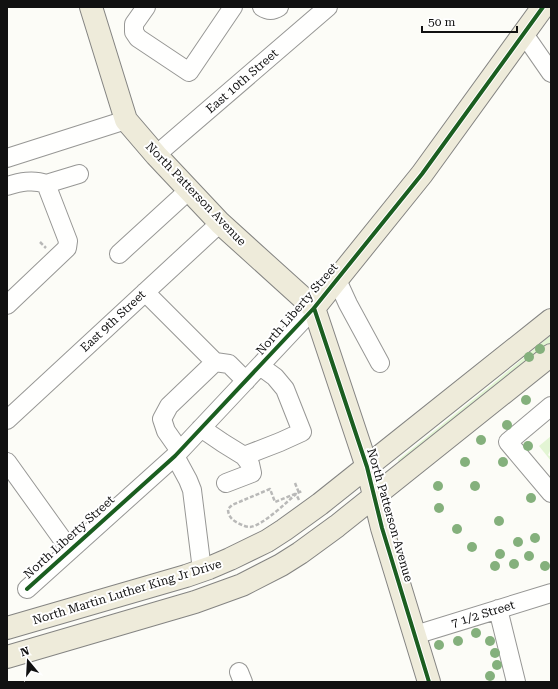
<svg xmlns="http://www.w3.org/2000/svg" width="558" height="689" viewBox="0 0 558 689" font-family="'Roboto Serif',serif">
  <rect width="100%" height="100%" fill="#fcfcf7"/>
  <path fill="#e3f5d4" d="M551 335V344L521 369 399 463 398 460 496 381Z
    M551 436V449L548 455 551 457V461L539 446Z"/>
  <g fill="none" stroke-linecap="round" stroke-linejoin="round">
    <defs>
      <path id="minor" d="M146 7 134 24V32L138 38 189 72 233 7
        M262 7C268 11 273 11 279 7
        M524 34 551 73
        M156 155 328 7
        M7 158 126 120
        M46 184 79 174
        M7 186C20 182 33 179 46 184L68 241 67 248 7 305
        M119 254 189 190
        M337 280 348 304 380 363
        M145 292 215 362
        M551 406 508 442 551 493
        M7 420 220 223
        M201 428 223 443 244 456 250 464 252 473 226 483
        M180 451 166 431 162 419 169 406 215 362 229 364 246 381
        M175 456 188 480 192 490 202 570
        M244 456 280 442 302 432 285 389 275 377 260 366
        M7 462 70 550
        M27 589 175 456 314 308
        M498 609 516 682
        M415 635 551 593
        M239 672 243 682"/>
      <path id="major" d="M91 7 126 120 156 155 220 223 314 308 367 467 382 528 429 682
        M314 308 422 174 543 7
        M7 628 186 576 209 568 230 559 267 541 284 530 320 504 551 320
        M7 657 195 602 242 585 281 565 300 553 337 526 551 355"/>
    </defs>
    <use href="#minor" stroke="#979795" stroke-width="20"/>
    <use href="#major" stroke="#848482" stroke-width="24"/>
    <path stroke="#b9b9b8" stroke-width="2.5" stroke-dasharray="4 2" stroke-linecap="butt" d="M40 242 46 248
      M295 483 299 493
      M299 500 296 494C287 502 262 526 250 527 246 527 242 525 238 523 232 520 228 516 228 509L232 505 270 489 275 502 302 491"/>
    <use href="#minor" stroke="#fffffe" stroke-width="18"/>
    <use href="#major" stroke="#eeebda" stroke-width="22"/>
    <defs>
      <path id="cycleway" d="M314 308 367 467 382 528 429 682
        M27 589 175 456 314 308 422 174 543 7"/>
    </defs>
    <use href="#cycleway" stroke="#fff" stroke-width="6"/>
    <use href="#cycleway" stroke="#1b5e20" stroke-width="4"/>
  </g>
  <g fill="#84b07c">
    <circle cx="540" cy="349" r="5"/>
    <circle cx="529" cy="357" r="5"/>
    <circle cx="526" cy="400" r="5"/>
    <circle cx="507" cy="425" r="5"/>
    <circle cx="481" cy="440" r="5"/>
    <circle cx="528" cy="446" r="5"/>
    <circle cx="465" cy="462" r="5"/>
    <circle cx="503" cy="462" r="5"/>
    <circle cx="438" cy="486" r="5"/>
    <circle cx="475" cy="486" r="5"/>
    <circle cx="531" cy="498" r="5"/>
    <circle cx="439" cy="508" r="5"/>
    <circle cx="499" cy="521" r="5"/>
    <circle cx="457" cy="529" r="5"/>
    <circle cx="535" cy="538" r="5"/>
    <circle cx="518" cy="542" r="5"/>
    <circle cx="472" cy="547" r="5"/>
    <circle cx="500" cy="554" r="5"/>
    <circle cx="529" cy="556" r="5"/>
    <circle cx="514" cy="564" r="5"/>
    <circle cx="495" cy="566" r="5"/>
    <circle cx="545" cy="566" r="5"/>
    <circle cx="476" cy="633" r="5"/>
    <circle cx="458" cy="641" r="5"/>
    <circle cx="490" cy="641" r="5"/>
    <circle cx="439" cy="645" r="5"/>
    <circle cx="495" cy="653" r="5"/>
    <circle cx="497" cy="665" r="5"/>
    <circle cx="490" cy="676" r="5"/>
  </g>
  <g text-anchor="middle" stroke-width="4" stroke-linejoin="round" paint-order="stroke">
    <g font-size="12" fill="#111" stroke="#fff">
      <text transform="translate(242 81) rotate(-41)" y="4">East 10th Street</text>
      <text transform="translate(196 194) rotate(46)" y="4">North Patterson Avenue</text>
      <text transform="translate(297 309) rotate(-49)" y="4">North Liberty Street</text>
      <text transform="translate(113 321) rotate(-43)" y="4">East 9th Street</text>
      <text transform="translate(390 515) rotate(74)" y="4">North Patterson Avenue</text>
      <text transform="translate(69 537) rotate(-42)" y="4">North Liberty Street</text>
      <text transform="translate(127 592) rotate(-17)" y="4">North Martin Luther King Jr Drive</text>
      <text transform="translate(483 614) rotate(-17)" y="4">7 1/2 Street</text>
    </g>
  </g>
  <rect width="558" height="689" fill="none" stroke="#111111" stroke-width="16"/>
  <g transform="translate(28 661) rotate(342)" stroke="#ffffff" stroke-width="3" paint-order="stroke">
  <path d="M0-3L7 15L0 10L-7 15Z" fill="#111111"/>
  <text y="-6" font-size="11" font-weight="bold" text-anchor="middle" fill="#111111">N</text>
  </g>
  <path d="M422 26v6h95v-6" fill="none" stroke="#111111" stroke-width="2"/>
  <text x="428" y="26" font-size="12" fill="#111111" stroke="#ffffff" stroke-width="3" paint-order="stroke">50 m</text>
</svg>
